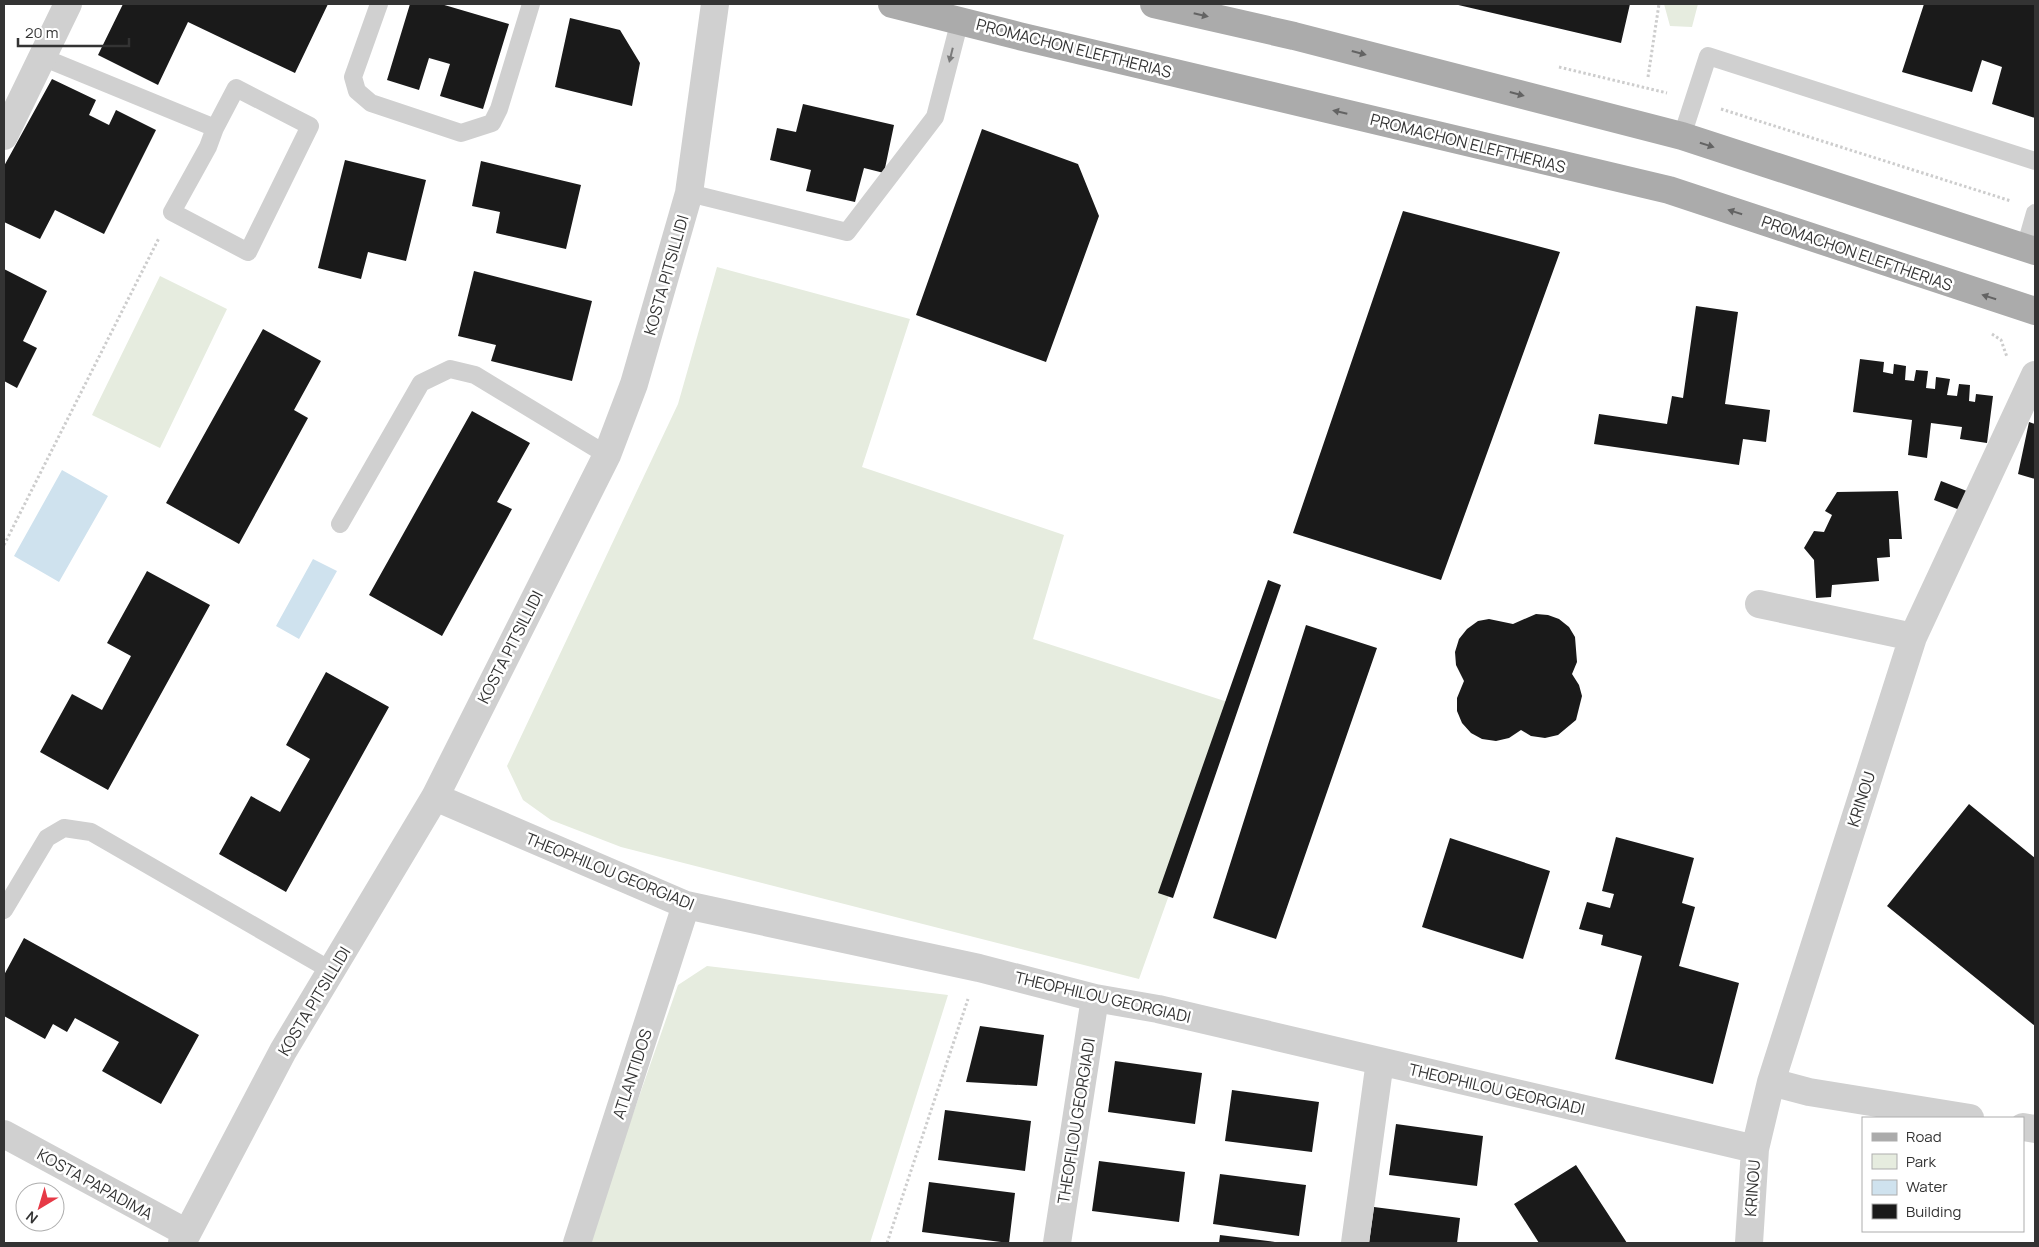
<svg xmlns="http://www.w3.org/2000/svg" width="2039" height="1247" viewBox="0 0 2039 1247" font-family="Manrope,sans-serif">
  <rect width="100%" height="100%" fill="#fff"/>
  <path fill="#e6ecdf" d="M1664 4H1698L1692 27 1670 26Z
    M717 267 910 319 862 467 1064 535 1033 639 1237 705 1139 979 621 847 551 820 523 800 507 766 678 404Z
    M160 276 227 309 160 448 92 415Z
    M707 966 948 995 870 1243H588L678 985Z"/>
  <path fill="#cfe2ee" d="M62 470 108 496 59 582 14 556Z
    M313 559 337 571 299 639 276 626Z"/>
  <path fill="#1a1a1a" d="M123 4H328L295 73 188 22 158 85 98 55Z
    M410 4H441L509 24 483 109 440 96 450 64 429 58 419 90 387 80Z
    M1454 4H1630L1621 43Z
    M1924 4H2035V118L1992 104 2002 67 1982 60 1972 92 1902 72Z
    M570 18 620 30 640 63 632 106 555 87Z
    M52 79 96 100 89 115 109 125 116 110 156 130 104 234 55 210 40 239 4 222V166Z
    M803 104 894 125 884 173 864 168 855 202 806 191 811 170 770 160 777 128 796 132Z
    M982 129 1078 164 1099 216 1046 362 916 315Z
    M345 160 426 180 406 261 368 252 361 279 318 268Z
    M481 161 581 185 566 249 496 233 500 212 472 206Z
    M1403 211 1560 252 1441 580 1293 533Z
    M4 269 47 291 23 341 37 348 17 388 4 381Z
    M474 271 592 301 572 381 491 361 496 345 458 336Z
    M1696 306 1738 312 1725 404 1770 410 1766 442 1743 439 1739 465 1594 444 1599 414 1667 424 1672 396 1683 398Z
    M263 329 321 361 294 410 308 418 239 544 166 503Z
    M1860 359 1884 362 1883 372 1893 374 1894 364 1906 366 1905 380 1914 381 1916 370 1928 371 1926 388 1935 389 1936 377 1950 379 1947 395 1957 396 1959 384 1970 385 1969 401 1975 402 1976 394 1993 396 1987 443 1960 439 1962 427 1931 423 1927 458 1908 455 1912 420 1853 412Z
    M472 411 530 443 497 502 512 509 442 636 369 595Z
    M2029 422 2035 424V479L2018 474Z
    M1941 481 1972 493 1965 512 1934 500Z
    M1898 491 1902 539H1889L1890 557 1877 558 1879 581 1832 585 1831 597 1816 598 1814 560 1804 548 1814 531 1824 532 1832 515 1825 511 1837 492Z
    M147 571 210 605 108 790 40 752 72 694 102 710 131 656 107 643Z
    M1268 580 1281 585 1173 898 1158 893Z
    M1536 614 1548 615 1559 619 1569 627 1575 637 1577 662 1572 674 1579 685 1582 696 1576 720 1558 735 1545 738 1531 736 1521 730 1509 738 1496 741 1482 739 1471 733 1462 723 1457 711V698L1464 681 1456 665 1455 652 1459 639 1467 629 1478 621 1489 619 1513 624Z
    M1306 625 1377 648 1276 939 1213 918Z
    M326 672 389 707 286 892 219 854 251 796 280 812 310 759 286 745Z
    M1969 804 2035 858V1026L1887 906Z
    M1616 837 1694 858 1682 903 1695 907 1679 966 1739 983 1713 1084 1615 1059 1642 956 1601 945 1603 935 1579 929 1587 902 1610 908 1614 894 1602 891Z
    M1450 838 1550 871 1523 959 1422 927Z
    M24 938 199 1035 161 1104 102 1071 119 1042 75 1018 67 1032 53 1024 45 1039 4 1016V975Z
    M980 1026 1044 1035 1037 1086 966 1082Z
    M1115 1061 1202 1073 1195 1124 1108 1112Z
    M1232 1090 1319 1102 1312 1152 1225 1141Z
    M945 1110 1031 1121 1025 1171 938 1160Z
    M1396 1124 1483 1136 1477 1186 1389 1175Z
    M1099 1161 1185 1172 1179 1222 1092 1211Z
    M1576 1165 1627 1243H1539L1514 1204Z
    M1220 1174 1306 1185 1299 1236 1213 1224Z
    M929 1182 1015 1193 1009 1243 922 1232Z
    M1374 1207 1460 1218 1457 1243H1369Z
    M1220 1235 1275 1242V1243H1219Z"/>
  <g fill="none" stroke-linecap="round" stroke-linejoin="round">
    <path stroke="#cdcdcd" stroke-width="3" stroke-dasharray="2.5 2.5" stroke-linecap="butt" d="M1559 67 1667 93
      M1648 77 1659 4
      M1721 109 2011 201
      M1992 334 2001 340 2007 357
      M4 545 159 238
      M887 1243 968 999"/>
    <path stroke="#d0d0d0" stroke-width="18" d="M379 4 353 77 357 91 371 103 461 133 492 123 499 109 531 4
      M42 57 215 128 236 88 310 126 248 252 172 212 208 147 215 128
      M1682 136 1708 56 2035 161
      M689 193 847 232 935 117 960 20
      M2025 248 2035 213
      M340 524 421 383 450 369 475 375 607 455
      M4 910 47 838 64 828 91 832 332 971"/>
    <path stroke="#d0d0d0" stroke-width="28" d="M4 136 68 4
      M1759 604 1913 637
      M435 797 686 905 979 968 1095 998 1158 1009 1755 1149
      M1771 1082 1809 1092 1970 1118
      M2023 1127 2035 1129
      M4 1134 187 1233
      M182 1243 283 1051 435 797 607 455 634 384 689 193 715 4
      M577 1243 686 905
      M1057 1243 1095 998
      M1355 1243 1380 1061
      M1749 1243 1755 1149 1771 1082 1913 637 2035 375"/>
    <path stroke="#ababab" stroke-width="28" d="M892 4 1019 36 1669 190 2035 311
      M1154 4 1294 36 1682 136 2035 251"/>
  </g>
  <defs><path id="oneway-solid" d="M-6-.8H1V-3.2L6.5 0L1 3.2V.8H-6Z" transform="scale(1.25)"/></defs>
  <g fill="#636363">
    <use href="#oneway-solid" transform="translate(1201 15) rotate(13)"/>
    <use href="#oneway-solid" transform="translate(1359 53) rotate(15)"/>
    <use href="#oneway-solid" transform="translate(1517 94) rotate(15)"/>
    <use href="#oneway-solid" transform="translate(1340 112) rotate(-167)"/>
    <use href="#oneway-solid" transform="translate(1707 145) rotate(18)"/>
    <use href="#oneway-solid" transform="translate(1735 212) rotate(-162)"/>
    <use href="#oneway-solid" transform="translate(1989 297) rotate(-162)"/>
  </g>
  <use fill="#7a7a7a" href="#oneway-solid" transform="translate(951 55) rotate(104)"/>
  <g text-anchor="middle" stroke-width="5" stroke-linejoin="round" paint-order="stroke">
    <g font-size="16" fill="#333" stroke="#fff">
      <text transform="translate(1074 48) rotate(14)" y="6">PROMACHON ELEFTHERIAS</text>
      <text transform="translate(1468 143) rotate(14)" y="6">PROMACHON ELEFTHERIAS</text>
      <text transform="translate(1857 253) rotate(19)" y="6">PROMACHON ELEFTHERIAS</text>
      <text transform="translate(666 275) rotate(-74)" y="6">KOSTA PITSILLIDI</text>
      <text transform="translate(510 647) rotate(-63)" y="6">KOSTA PITSILLIDI</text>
      <text transform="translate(1861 799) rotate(-72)" y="6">KRINOU</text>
      <text transform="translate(610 871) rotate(22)" y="6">THEOPHILOU GEORGIADI</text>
      <text transform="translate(1103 997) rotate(13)" y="6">THEOPHILOU GEORGIADI</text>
      <text transform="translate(314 1001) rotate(-59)" y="6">KOSTA PITSILLIDI</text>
      <text transform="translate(632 1074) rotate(-72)" y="6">ATLANTIDOS</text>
      <text transform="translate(1497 1089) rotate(13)" y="6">THEOPHILOU GEORGIADI</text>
      <text transform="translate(1076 1121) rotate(-81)" y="6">THEOFILOU GEORGIADI</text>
      <text transform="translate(95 1184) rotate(29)" y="6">KOSTA PAPADIMA</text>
      <text transform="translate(1752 1188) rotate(-86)" y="6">KRINOU</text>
    </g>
  </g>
  <rect width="2039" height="1247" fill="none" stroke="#333333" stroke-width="10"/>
  <rect x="1862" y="1117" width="162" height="115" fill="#ffffff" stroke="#adadad"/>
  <rect x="1872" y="1133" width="25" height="8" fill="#ababab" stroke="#adadad"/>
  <text x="1906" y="1142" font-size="15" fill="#333333">Road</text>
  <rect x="1872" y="1154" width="25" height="15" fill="#e6ecdf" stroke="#adadad"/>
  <text x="1906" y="1167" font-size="15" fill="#333333">Park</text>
  <rect x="1872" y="1180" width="25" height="15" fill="#cfe2ee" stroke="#adadad"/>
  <text x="1906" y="1192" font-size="15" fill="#333333">Water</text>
  <rect x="1872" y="1204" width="25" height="15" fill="#1a1a1a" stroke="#adadad"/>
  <text x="1906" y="1217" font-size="15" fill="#333333">Building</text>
  <g transform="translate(40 1207) rotate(218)"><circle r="24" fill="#ffffff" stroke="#adadad"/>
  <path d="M0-4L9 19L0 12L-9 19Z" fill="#e63946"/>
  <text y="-8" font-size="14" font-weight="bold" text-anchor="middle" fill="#333333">N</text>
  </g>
  <path d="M18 38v8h111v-8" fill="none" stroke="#333333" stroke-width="2.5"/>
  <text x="25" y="38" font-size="15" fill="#333333" stroke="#ffffff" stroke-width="4" paint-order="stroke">20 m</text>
</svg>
